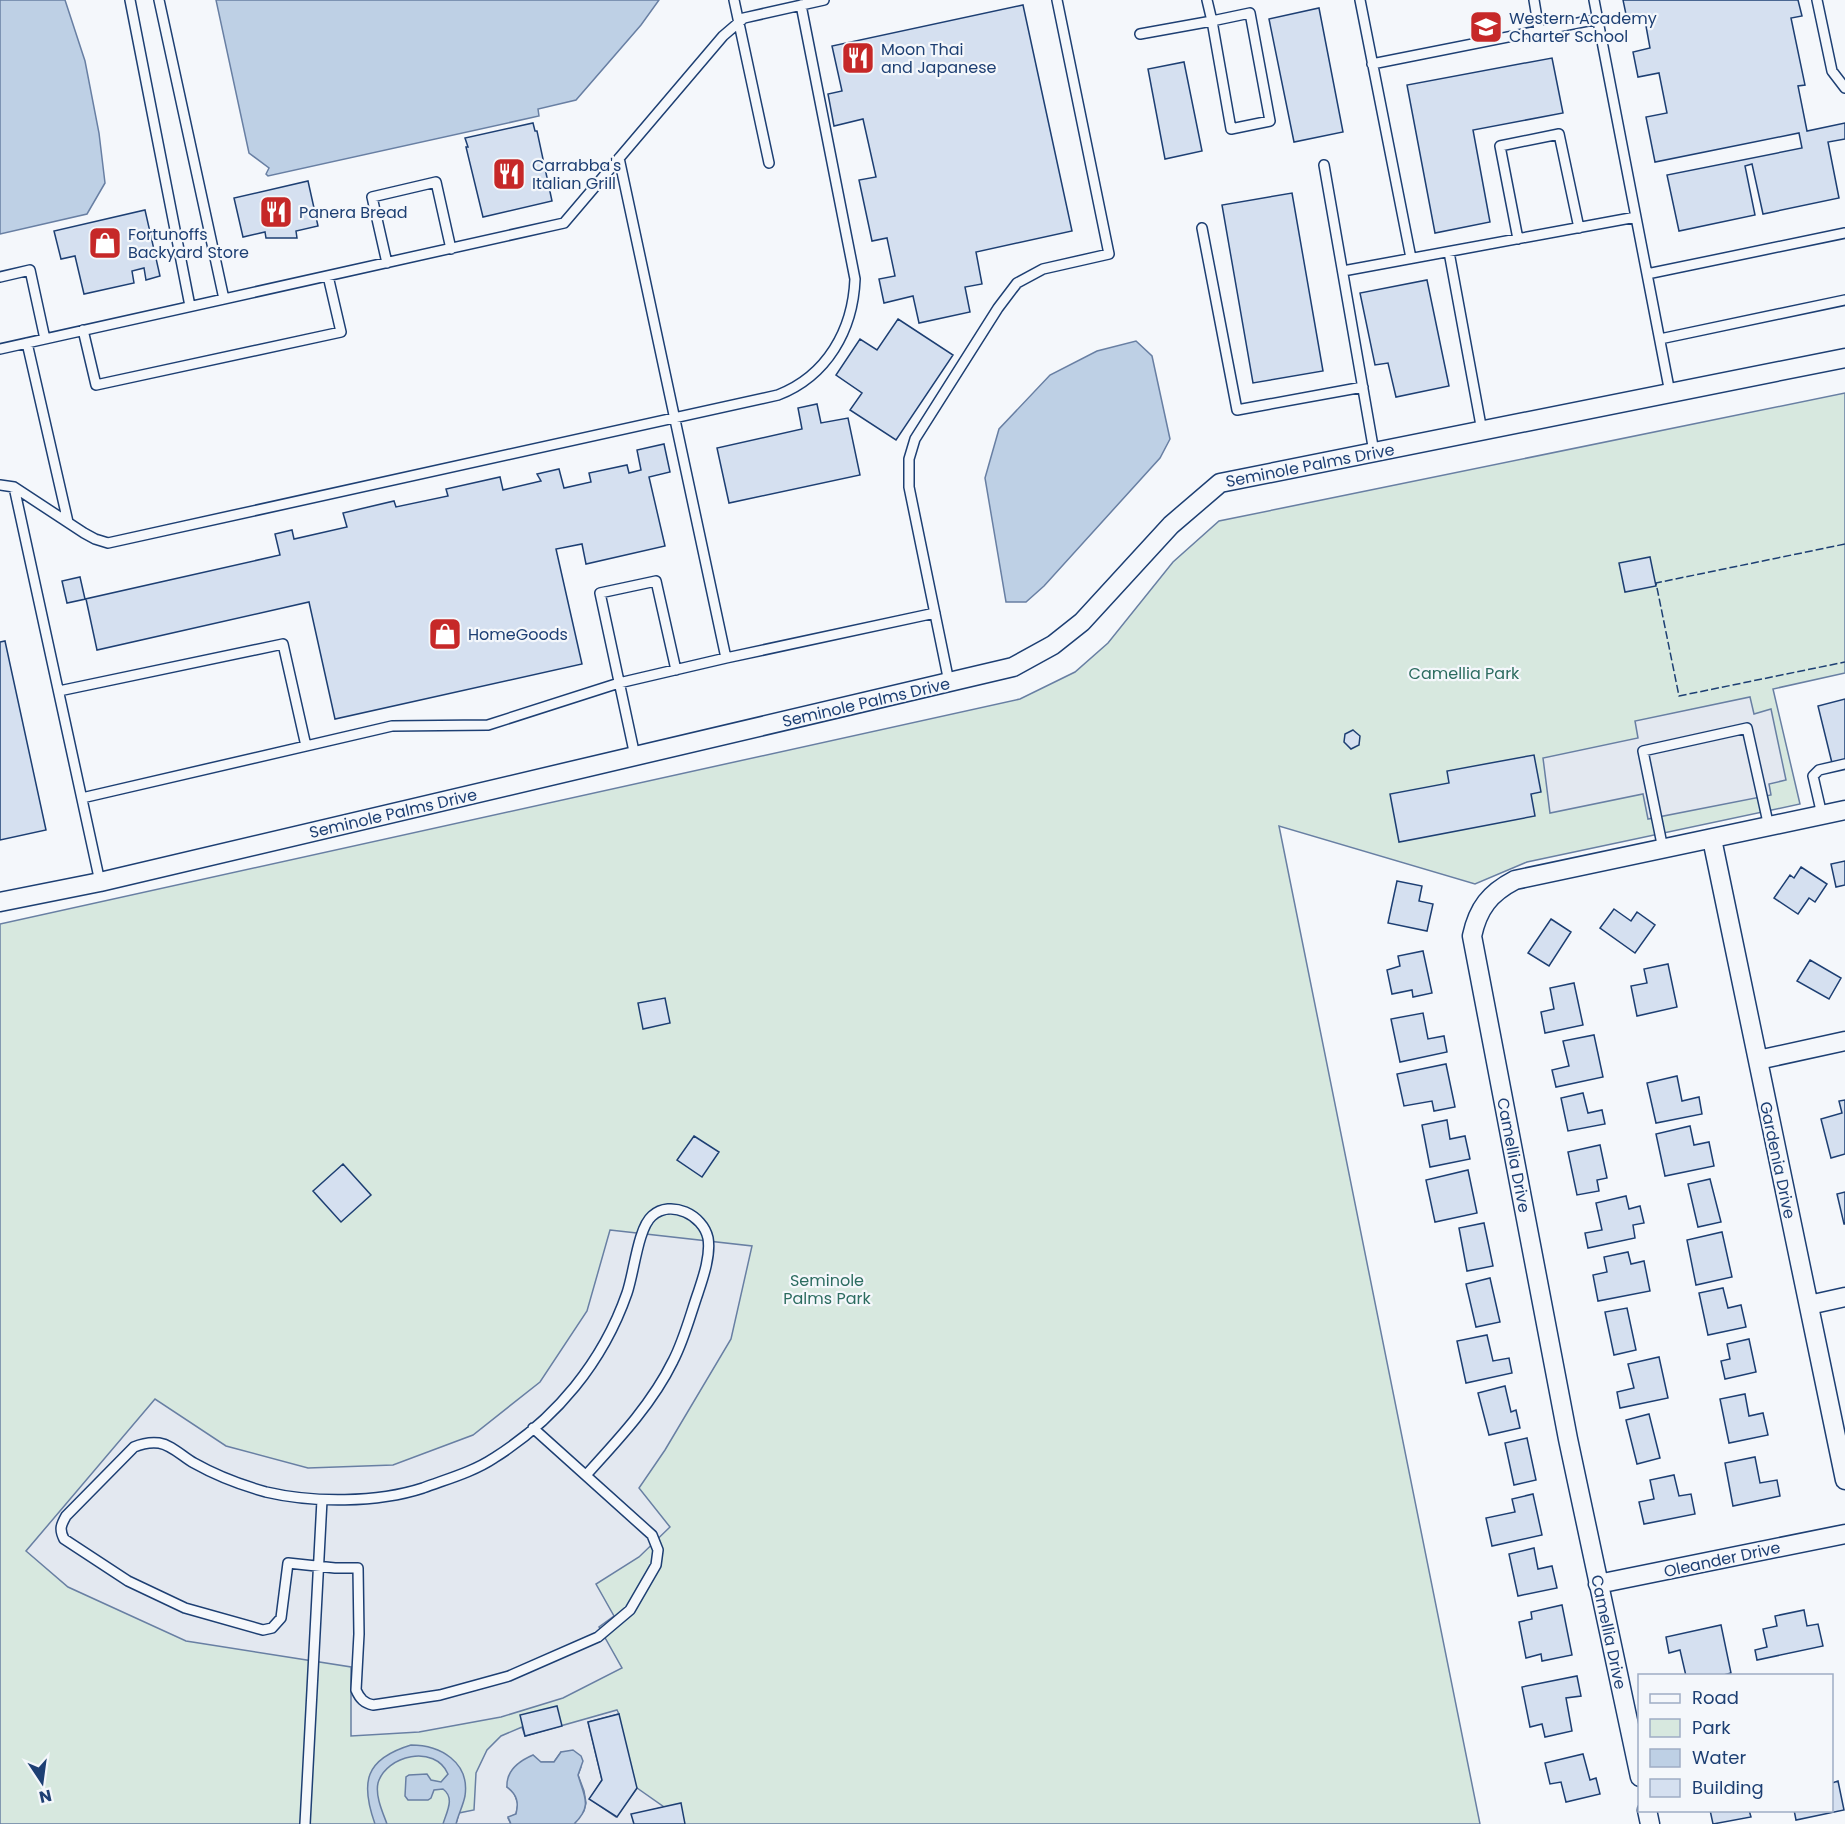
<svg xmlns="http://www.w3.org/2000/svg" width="1845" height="1824" viewBox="0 0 1845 1824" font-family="Poppins,sans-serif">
  <rect width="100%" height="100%" fill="#f4f7fb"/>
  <path fill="#d7e8df" stroke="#687fa3" stroke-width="1.5" d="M1845 393V673L1773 689 1800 804 1527 862 1475 884 1279 826 1480 1824H0V924L1020 699 1075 672 1108 643 1173 562 1219 521Z"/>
  <path fill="#e3e8f0" stroke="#687fa3" stroke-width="1.5" d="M1750 697 1754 714 1771 709 1786 780 1769 784 1771 795 1648 819 1643 794 1550 813 1543 758 1638 738 1635 721Z
    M610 1230 752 1246 731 1339 665 1450 639 1488 670 1527 639 1557 596 1584 614 1616 599 1627 622 1668 563 1698 501 1717 419 1732 351 1736V1667L186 1641 68 1587 26 1551 155 1399 226 1446 308 1468 393 1465 473 1435 540 1382 587 1311Z
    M617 1710 619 1714 588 1722 602 1780 590 1799 616 1817 637 1788 664 1807 632 1815 634 1824H574L584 1811 586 1803 584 1791 578 1775 581 1767 561 1752 554 1762H541L507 1787 514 1793 518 1804 516 1814 508 1818 511 1824H456L459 1813 474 1810 476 1773 487 1750 501 1736 522 1727 525 1736Z"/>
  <path fill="#bed0e5" stroke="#687fa3" stroke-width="1.5" d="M0 0H65L85 61 99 133 105 183 87 214 0 234Z
    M216 0H659L641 25 576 100 538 109 539 116 268 176 266 174 269 168 249 153Z
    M1136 341 1152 356 1170 439 1160 458 1044 586 1026 602H1006L985 478 999 429 1050 375 1097 351Z
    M411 1745C440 1745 470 1762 465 1796 463 1806 458 1815 456 1824H443C447 1811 455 1798 443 1789L434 1790 431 1798 428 1800H408L405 1796 406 1777 409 1775 427 1774 431 1780 441 1782 448 1774C435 1744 386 1755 378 1783 375 1796 383 1813 387 1824H375C360 1782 365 1759 411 1745Z
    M573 1750 581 1756 583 1761 578 1775C584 1796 593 1806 574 1824H511L508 1817 516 1814C519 1802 517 1795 507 1787 506 1770 519 1761 533 1755L541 1762H554L561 1752Z"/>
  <path fill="#d5e0f0" stroke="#1d3f73" stroke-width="1.5" d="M1623 0H1798L1802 16 1791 18 1805 85 1798 86 1807 131 1845 123V139L1828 142 1839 198 1763 214 1752 164 1745 166 1755 215 1679 231 1667 175 1802 148 1799 133 1655 162 1646 117 1667 113 1659 73 1638 77 1633 52 1650 48 1644 15 1627 19Z
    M1023 5 1072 231 976 252 982 284 965 287 970 312 919 323 913 296 884 303 879 279 895 276 887 238 872 241 859 180 876 177 863 119 834 126 828 94 842 91 832 46Z
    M1319 8 1343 132 1294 142 1269 19Z
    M1552 58 1563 113 1473 130 1490 222 1435 233 1407 85Z
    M1184 62 1202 151 1165 159 1148 69Z
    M533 123 535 131H537L552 201 483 217 466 147H468L465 138Z
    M308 181 318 226 296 231 297 238H266L265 232 243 237 234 198Z
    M1292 193 1323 371 1253 383 1222 205Z
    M145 210 160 276 146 280 144 268 132 271 134 283 84 294 75 256 61 259 54 231Z
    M1427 280 1449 386 1396 397 1388 363 1375 365 1360 293Z
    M898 319 953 355 896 440 850 410 862 393 836 375 860 339 877 350Z
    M817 404 821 423 848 418 860 475 729 503 717 448 802 429 798 408Z
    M664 444 670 472 649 477 665 546 586 564 582 544 556 549 582 664 335 719 309 602 97 650 86 599 67 603 62 581 80 577 85 599 280 555 275 534 292 530 294 539 347 527 343 513 394 501 396 507 448 496 446 489 500 477 503 490 541 481 537 474 559 469 564 488 591 482 589 473 627 465 629 473 641 470 637 450Z
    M1650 557 1656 586 1625 592 1619 563Z
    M5 641 46 830 0 840V642Z
    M1845 699V760L1832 763 1818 706Z
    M1353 730 1360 736 1359 745 1351 749 1344 742 1345 734Z
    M1534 755 1541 792 1531 794 1535 816 1399 842 1390 794 1449 783 1447 771Z
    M1845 861V885L1836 887 1831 864Z
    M1801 867 1827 884 1815 902 1809 898 1798 914 1774 898 1790 875 1794 878Z
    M1397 881 1422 886 1419 901 1433 904 1427 931 1388 923Z
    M1614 909 1631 921 1637 912 1655 925 1635 953 1600 928Z
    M1551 919 1571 932 1549 966 1528 953Z
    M1423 951 1432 993 1413 997 1412 990 1392 994 1387 970 1400 966 1398 956Z
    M1810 960 1841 978 1829 999 1797 981Z
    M1668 964 1677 1007 1637 1016 1631 986 1647 983 1644 969Z
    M1574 983 1583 1025 1545 1033 1541 1012 1554 1009 1550 988Z
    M665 998 670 1023 643 1029 638 1003Z
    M1423 1013 1428 1039 1444 1036 1447 1052 1400 1062 1391 1019Z
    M1594 1035 1603 1077 1556 1087 1552 1070 1569 1066 1563 1041Z
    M1446 1064 1455 1107 1434 1111 1432 1101 1404 1106 1397 1074Z
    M1677 1076 1682 1101 1699 1097 1702 1114 1656 1123 1647 1083Z
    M1583 1093 1588 1113 1602 1110 1605 1124 1568 1131 1561 1098Z
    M1845 1100V1154L1831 1158 1821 1119 1842 1113 1839 1101Z
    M1447 1120 1450 1139 1465 1136 1470 1159 1430 1167 1422 1125Z
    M1690 1126 1694 1145 1709 1142 1714 1166 1665 1176 1656 1134Z
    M694 1136 719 1152 702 1177 677 1160Z
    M1600 1145 1607 1178 1597 1180 1599 1191 1577 1195 1568 1152Z
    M343 1164 371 1195 341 1222 313 1191Z
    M1468 1170 1477 1213 1435 1222 1426 1180Z
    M1710 1179 1721 1222 1698 1227 1688 1184Z
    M1845 1192V1224H1844L1837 1194Z
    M1626 1196 1629 1209 1640 1206 1644 1223 1633 1225 1635 1238 1588 1248 1585 1233 1602 1230 1596 1203Z
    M1484 1223 1493 1266 1467 1271 1459 1228Z
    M1722 1232 1732 1277 1696 1285 1687 1240Z
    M1628 1252 1631 1264 1644 1261 1650 1291 1598 1301 1593 1275 1607 1272 1604 1257Z
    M1490 1278 1500 1322 1476 1327 1466 1284Z
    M1723 1288 1728 1308 1741 1305 1746 1327 1708 1335 1699 1293Z
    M1627 1308 1636 1350 1614 1355 1605 1312Z
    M1487 1335 1493 1361 1509 1358 1512 1373 1466 1383 1457 1341Z
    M1749 1339 1756 1372 1725 1379 1721 1361 1730 1359 1727 1344Z
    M1659 1357 1668 1398 1620 1408 1617 1392 1634 1388 1628 1364Z
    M1505 1386 1511 1412 1516 1410 1520 1428 1489 1435 1478 1393Z
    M1745 1394 1749 1416 1763 1413 1768 1435 1729 1443 1720 1399Z
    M1649 1414 1660 1458 1637 1464 1626 1420Z
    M1527 1438 1536 1480 1514 1485 1505 1443Z
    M1755 1457 1760 1483 1777 1480 1780 1496 1733 1506 1725 1463Z
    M1674 1475 1679 1496 1691 1494 1695 1514 1644 1524 1639 1502 1654 1499 1650 1480Z
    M1533 1494 1542 1535 1492 1546 1486 1518 1515 1512 1512 1499Z
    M1534 1548 1538 1569 1552 1566 1557 1588 1518 1596 1509 1554Z
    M1562 1605 1572 1655 1542 1661 1541 1654 1526 1658 1519 1622 1532 1619 1531 1612Z
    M1804 1610 1807 1626 1818 1624 1823 1646 1757 1660 1755 1650 1767 1647 1763 1629 1777 1626 1775 1616Z
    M1721 1625 1731 1673 1720 1676H1686L1680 1650 1669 1653 1666 1637Z
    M1577 1676 1581 1696 1566 1698 1572 1731 1545 1737 1542 1724 1530 1727 1522 1687Z
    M557 1706 562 1726 525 1736 520 1715Z
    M619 1714 637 1788 617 1817 589 1799 602 1780 588 1722Z
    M1583 1754 1590 1780 1596 1778 1600 1794 1566 1802 1561 1782 1550 1784 1545 1763Z
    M1838 1781 1844 1810 1796 1820 1794 1810H1832V1783Z
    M681 1803 685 1824H634L631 1814Z
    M1710 1810H1749L1751 1817 1713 1824Z"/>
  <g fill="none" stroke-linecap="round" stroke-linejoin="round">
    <defs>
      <path id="lane" d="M130 0 190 306
        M159 0 224 299
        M734 0 769 163
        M1360 0 1411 258
        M1534 0 1539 30
        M1594 0 1670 393
        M1817 0 1832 71 1845 88
        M1250 13 1270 121 1231 129 1212 21Z
        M1140 34 1212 21 1207 0
        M1372 64 1598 19
        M619 158 726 658 935 613
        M1324 165 1374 452
        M1202 228 1237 410 1363 387
        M1518 239 1500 146 1559 134 1579 228
        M1449 252 1482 431
        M387 263 372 197 436 182 451 249
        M1343 271 1636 217
        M1647 274 1845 233
        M0 277 30 270 45 339
        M83 330 96 385 341 332 328 276
        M1660 339 1845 300
        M27 343 68 522
        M0 349 564 223 723 36 744 18 824 0
        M0 485 14 487 84 533 95 539 108 543 778 395C827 376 853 330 855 279L801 5
        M14 487 100 882
        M949 682 909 487V459L915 439 998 308 1017 283 1043 269 1109 254 1057 0
        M59 691 283 644 306 746
        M635 756 600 593 656 581 676 670
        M82 798 392 726 488 725 619 683 726 658
        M1822 815 1813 776 1819 770 1845 764
        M1663 849 1643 751 1747 728 1769 827
        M533 1428 652 1535 658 1550 656 1565 630 1610 598 1637 509 1676 440 1695 373 1705C364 1703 360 1699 356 1690L359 1634 358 1568H335L288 1563 281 1618 272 1628 263 1630 185 1608 128 1581 64 1539C59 1529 61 1525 66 1516L134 1447C141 1444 150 1442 159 1443 172 1445 183 1457 194 1463 217 1476 241 1485 266 1492 313 1503 377 1503 423 1488 447 1479 473 1472 494 1458 556 1419 603 1362 627 1293 634 1273 638 1228 652 1216 671 1199 703 1215 708 1238 711 1255 703 1278 698 1293 690 1316 684 1340 673 1361 652 1404 618 1440 586 1475
        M305 1824 322 1500"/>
      <path id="street" d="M1712 839 1845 1480
        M0 902 100 882 1013 667 1053 645 1082 622 1171 525 1220 483 1845 358
        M1758 1060 1845 1041
        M1809 1305 1845 1297
        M1598 1584 1845 1534
        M1640 1777 1568 1439 1472 936C1478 908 1490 893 1515 880L1845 810
        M1647 1810 1650 1824"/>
    </defs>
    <use href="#lane" stroke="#1d3f73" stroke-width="12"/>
    <use href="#street" stroke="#1d3f73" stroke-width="21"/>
    <use href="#lane" stroke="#f4f7fb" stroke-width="9"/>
    <use href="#street" stroke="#f4f7fb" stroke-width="18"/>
    <path stroke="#1d3f73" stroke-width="1.5" stroke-dasharray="8 3" stroke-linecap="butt" d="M1845 544 1656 583 1679 696 1845 662"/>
  </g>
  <defs>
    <symbol id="school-square" viewBox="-11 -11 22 22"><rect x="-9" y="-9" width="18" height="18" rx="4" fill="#c62828" stroke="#f4f7fb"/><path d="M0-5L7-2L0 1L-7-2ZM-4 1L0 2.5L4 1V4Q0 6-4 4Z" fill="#fff"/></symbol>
    <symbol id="restaurant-square" viewBox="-11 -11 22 22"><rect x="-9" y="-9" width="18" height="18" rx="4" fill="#c62828" stroke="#f4f7fb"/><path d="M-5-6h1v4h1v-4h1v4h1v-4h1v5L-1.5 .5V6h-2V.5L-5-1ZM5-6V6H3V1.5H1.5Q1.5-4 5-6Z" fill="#fff"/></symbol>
    <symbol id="shop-square" viewBox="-11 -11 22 22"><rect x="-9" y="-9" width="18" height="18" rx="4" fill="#c62828" stroke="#f4f7fb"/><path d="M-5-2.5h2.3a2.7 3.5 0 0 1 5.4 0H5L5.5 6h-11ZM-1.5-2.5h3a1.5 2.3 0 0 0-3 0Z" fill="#fff"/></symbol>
  </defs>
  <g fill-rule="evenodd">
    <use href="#school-square" x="1467" y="8" width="38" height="38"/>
    <use href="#restaurant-square" x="839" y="39" width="38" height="38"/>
    <use href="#restaurant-square" x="490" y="155" width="38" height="38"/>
    <use href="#restaurant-square" x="257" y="193" width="38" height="38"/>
    <use href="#shop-square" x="86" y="224" width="38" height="38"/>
    <use href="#shop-square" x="426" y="615" width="38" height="38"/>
  </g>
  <g text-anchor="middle" stroke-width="4.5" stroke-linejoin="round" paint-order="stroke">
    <g font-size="16" fill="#1d3f73" stroke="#f4f7fb" text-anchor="start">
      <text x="1509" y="24">Western Academy<tspan x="1509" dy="18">Charter School</tspan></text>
      <text x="881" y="55">Moon Thai<tspan x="881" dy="18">and Japanese</tspan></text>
      <text x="532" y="171">Carrabba's<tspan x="532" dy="18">Italian Grill</tspan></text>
      <text x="299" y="218">Panera Bread</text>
      <text x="128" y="240">Fortunoffs<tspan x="128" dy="18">Backyard Store</tspan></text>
      <text x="468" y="640">HomeGoods</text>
    </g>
    <g font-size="16" fill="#1d3f73" stroke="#f4f7fb">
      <text transform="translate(1310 465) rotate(-11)" y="6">Seminole Palms Drive</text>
      <text transform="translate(866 702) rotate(-13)" y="6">Seminole Palms Drive</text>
      <text transform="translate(393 813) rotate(-13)" y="6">Seminole Palms Drive</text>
      <text transform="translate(1514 1155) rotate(79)" y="6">Camellia Drive</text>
      <text transform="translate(1778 1160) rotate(78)" y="6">Gardenia Drive</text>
      <text transform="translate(1722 1559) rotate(-12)" y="6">Oleander Drive</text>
      <text transform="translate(1609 1632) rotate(78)" y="6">Camellia Drive</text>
    </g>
    <g font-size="16" fill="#2c6c60" stroke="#f4f7fb">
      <text x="1464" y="679">Camellia Park</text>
      <text x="827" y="1286">Seminole<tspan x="827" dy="18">Palms Park</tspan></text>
    </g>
  </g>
  <rect x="1638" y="1674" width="195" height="138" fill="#f4f7fb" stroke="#9eadc5" stroke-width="1.5"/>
  <rect x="1650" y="1694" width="30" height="9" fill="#f4f7fb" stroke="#9eadc5" stroke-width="1.5"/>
  <text x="1692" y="1704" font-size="18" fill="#1d3f73">Road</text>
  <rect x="1650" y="1719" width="30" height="18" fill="#d7e8df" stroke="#9eadc5" stroke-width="1.5"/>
  <text x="1692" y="1734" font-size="18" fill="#1d3f73">Park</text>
  <rect x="1650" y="1749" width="30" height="18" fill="#bed0e5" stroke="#9eadc5" stroke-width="1.5"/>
  <text x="1692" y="1764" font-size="18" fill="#1d3f73">Water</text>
  <rect x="1650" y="1779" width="30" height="18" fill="#d5e0f0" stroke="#9eadc5" stroke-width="1.5"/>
  <text x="1692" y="1794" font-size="18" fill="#1d3f73">Building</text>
  <g transform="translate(42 1782) rotate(167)" stroke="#f4f7fb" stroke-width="4.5" paint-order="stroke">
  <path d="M0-4.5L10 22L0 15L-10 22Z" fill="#1d3f73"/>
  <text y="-9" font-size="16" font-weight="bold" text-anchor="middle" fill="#1d3f73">N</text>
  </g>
</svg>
